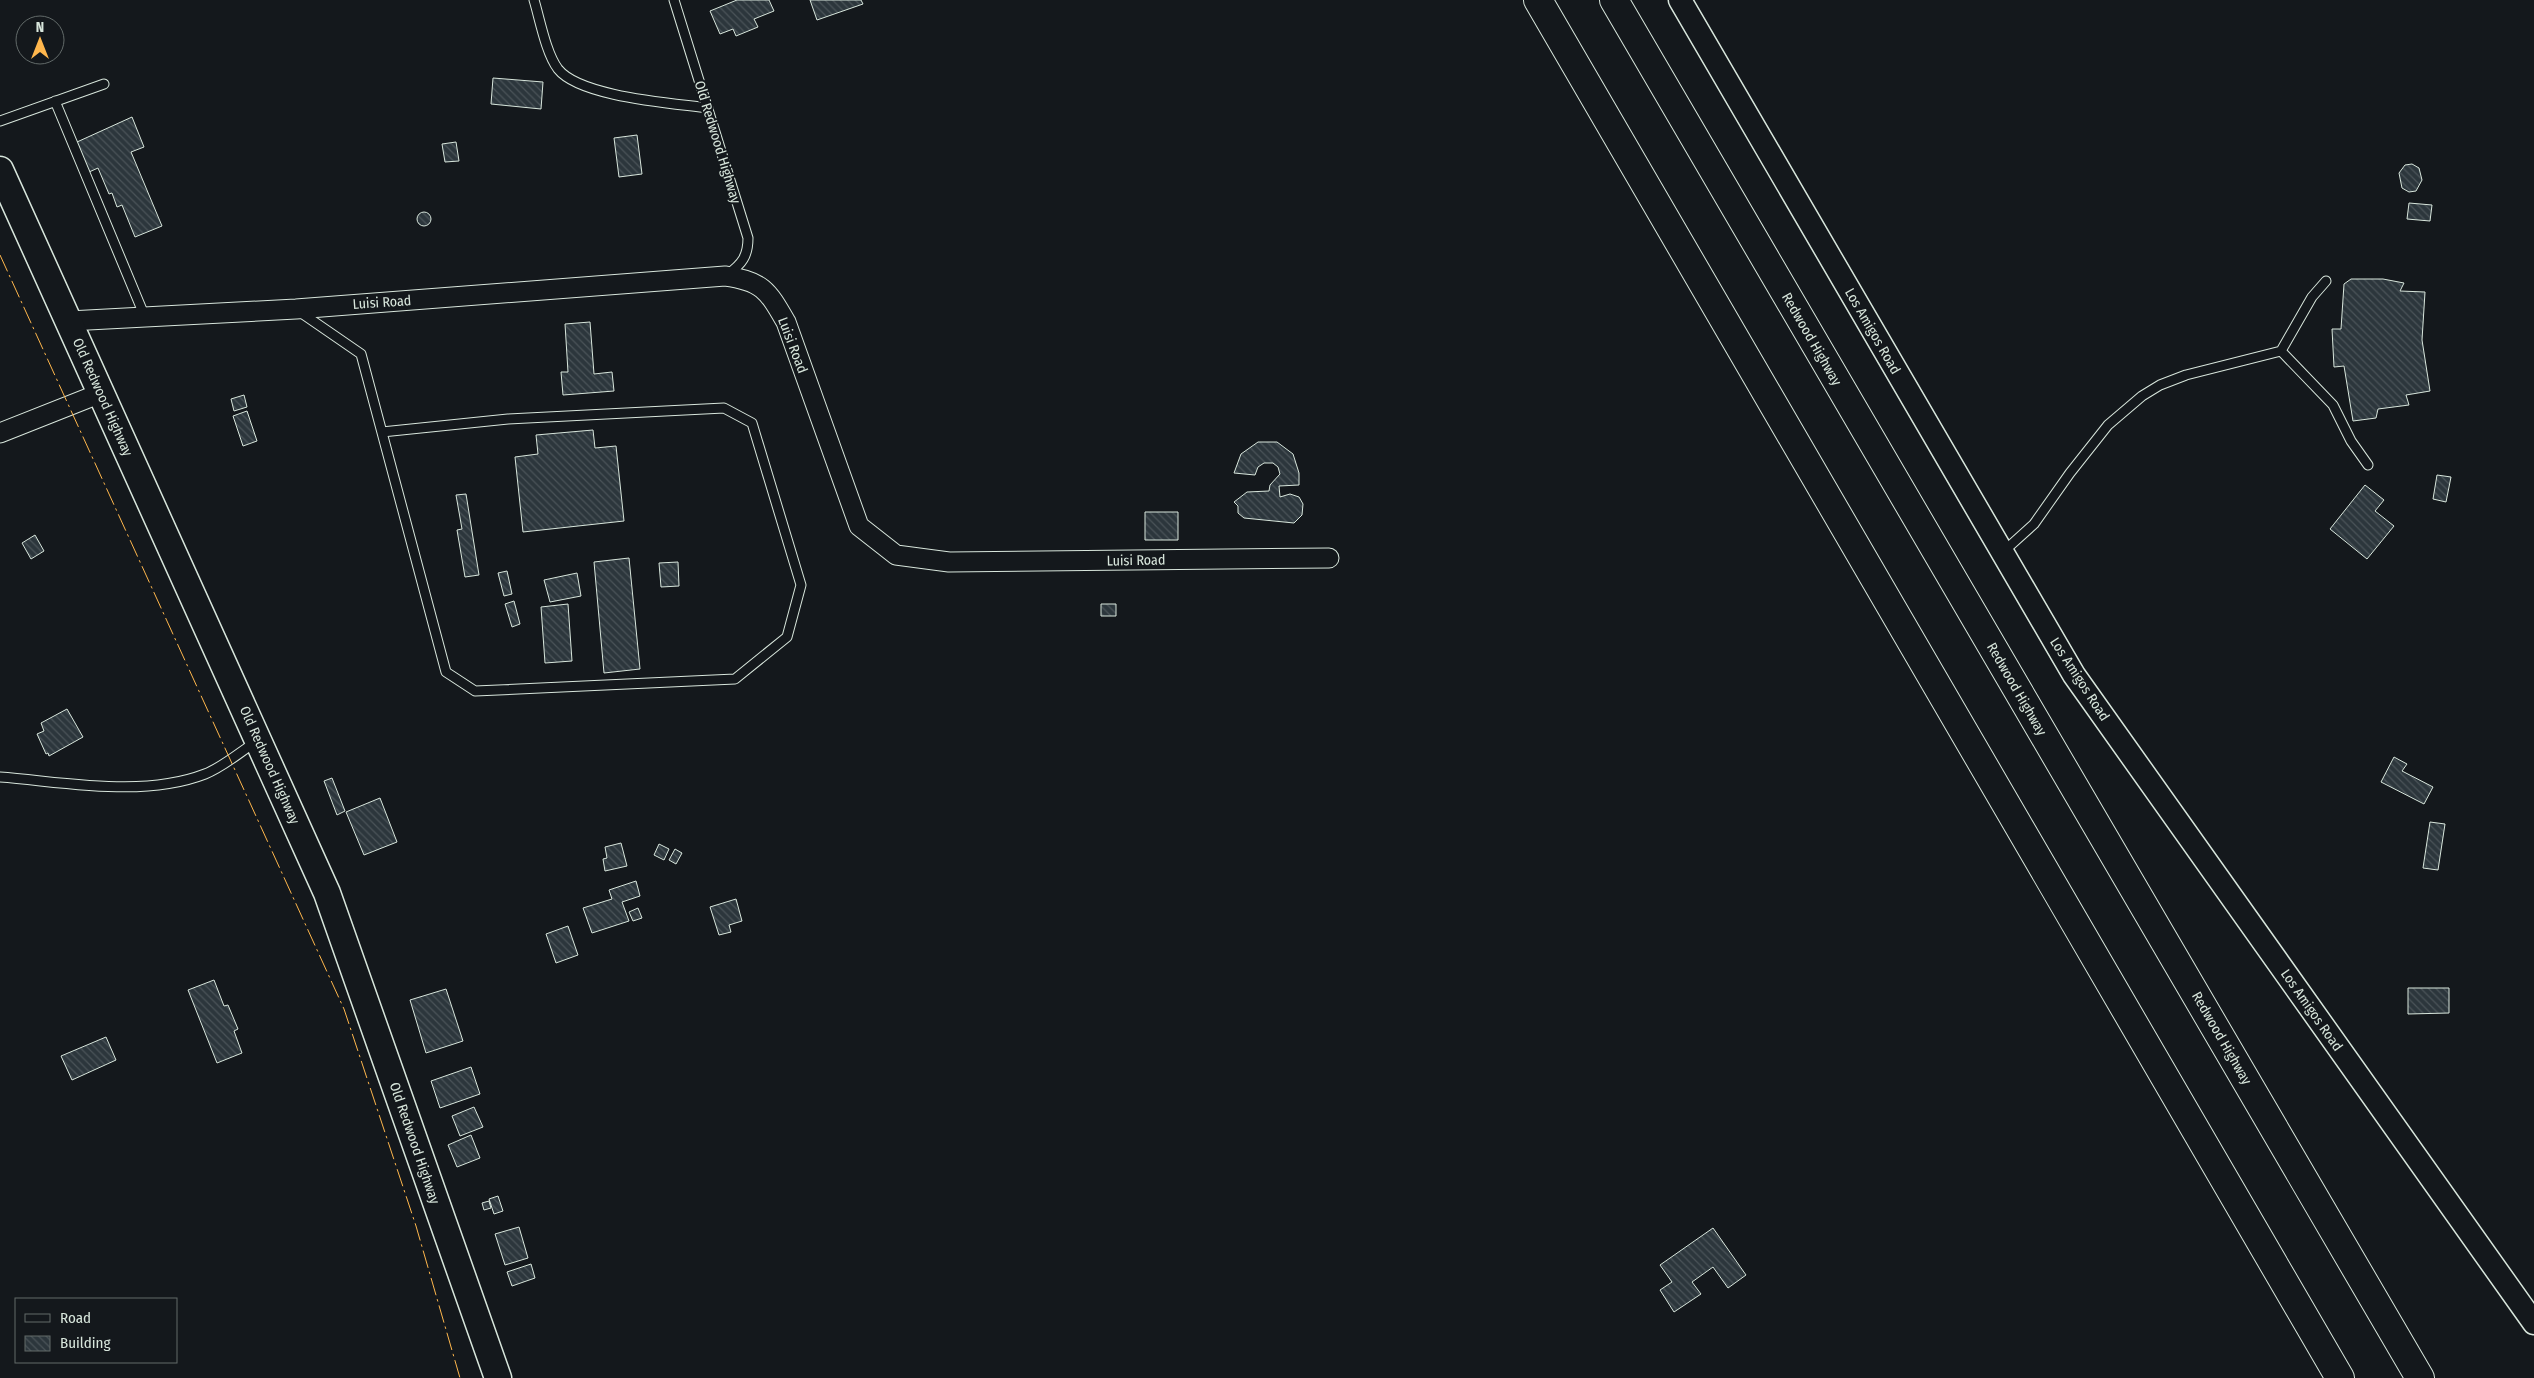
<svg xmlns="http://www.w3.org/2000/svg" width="2534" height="1378" viewBox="0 0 2534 1378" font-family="'Fira Sans Condensed',sans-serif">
  <defs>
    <pattern id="building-back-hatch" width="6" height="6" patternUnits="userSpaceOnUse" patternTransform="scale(1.25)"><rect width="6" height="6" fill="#2c363c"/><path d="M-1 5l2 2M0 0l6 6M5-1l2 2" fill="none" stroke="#4a5358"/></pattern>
  </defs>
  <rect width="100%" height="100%" fill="#14181c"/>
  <path fill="url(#building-back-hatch)" stroke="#d8e6dc" d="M737 0H769L774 11 754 19 758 27 736 36 733 29 720 34 710 11Z
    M810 0H861L863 4 817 20Z
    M493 78 543 82 541 109 491 104Z
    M132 117 144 147 131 152 162 226 135 237 122 205 117 207 112 193 109 194 98 168 89 172 77 142Z
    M637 135 642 174 619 177 614 138Z
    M456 142 459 161 445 162 442 144Z
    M2412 164 2419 168 2422 180 2416 191 2409 192 2402 188 2399 173 2405 165Z
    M2409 203 2432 205 2430 221 2407 219Z
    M417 219a7 7 0 1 1 14 0a7 7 0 1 1-14 0Z
    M2351 279H2383L2404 283 2400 291 2425 292 2422 340 2430 391 2406 395 2409 405 2378 409 2376 418 2353 421 2344 366 2334 367 2332 329H2341L2344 284Z
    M590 322 594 374 612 372 614 391 563 395 561 372H568L565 324Z
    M244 395 247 407 234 411 231 399Z
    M247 411 257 441 243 446 233 416Z
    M593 430 595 448 616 446 624 521 523 532 515 457 538 454 536 435Z
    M1258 442H1277L1293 454 1299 473V485L1279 486 1280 497 1290 494 1299 497 1303 504 1302 515 1294 523 1244 518 1238 513V506L1234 502 1247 492 1269 491 1270 485 1280 474 1278 467 1273 463H1264L1258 467 1255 475 1234 473 1241 454Z
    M2437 475 2451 477 2446 502 2433 499Z
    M2365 485 2384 500 2375 511 2394 526 2367 559 2330 529Z
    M466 494 479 575 465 577 457 530 462 529 456 495Z
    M1145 512H1178V540H1145Z
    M35 535 44 551 31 559 22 543Z
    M629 558 640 669 604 673 594 562Z
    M678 562 679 586 661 587 659 563Z
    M507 571 512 594 504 596 498 573Z
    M577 573 581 596 550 602 544 580Z
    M514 601 520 624 512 627 505 604Z
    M568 604 572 661 545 663 541 607Z
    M1101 604H1116V616H1101Z
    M67 709 83 737 49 756 48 753 46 754 37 734 44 731 41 723Z
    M2394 757 2407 764 2402 771 2433 787 2424 804 2381 782Z
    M332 778 345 811 337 815 324 781Z
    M380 798 397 842 364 855 346 812Z
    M2430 822 2445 824 2438 870 2423 868Z
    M621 843 627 866 605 871 603 859 607 858 605 847Z
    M659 844 669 849 664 860 654 855Z
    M675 849 682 853 676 864 669 860Z
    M636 881 640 896 622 902 629 921 592 933 583 908 612 899 609 890Z
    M736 899 742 921 729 925 731 932 719 935 710 907Z
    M638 908 642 918 633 921 629 912Z
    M568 926 578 955 556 963 546 934Z
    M214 980 224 1006 228 1005 238 1029 234 1031 242 1053 217 1063 188 990Z
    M2408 988H2449V1013L2408 1014Z
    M446 989 463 1041 426 1053 410 1000Z
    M106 1037 116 1060 72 1080 61 1056Z
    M471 1067 480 1094 440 1108 431 1081Z
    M474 1107 483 1127 460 1136 452 1116Z
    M471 1135 480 1158 457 1167 448 1145Z
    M498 1196 503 1211 494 1214 489 1199Z
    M489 1201 491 1208 484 1210 482 1203Z
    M519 1227 528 1258 505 1265 495 1234Z
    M1713 1228 1746 1275 1728 1288 1713 1267 1692 1282 1701 1294 1674 1312 1660 1290 1672 1282 1660 1265Z
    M531 1264 535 1278 512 1286 507 1272Z"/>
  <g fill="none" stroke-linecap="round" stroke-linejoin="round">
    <defs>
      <path id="service" d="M534 0C540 20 546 53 558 69 580 97 672 103 708 108
        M674 0 748 238C748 256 742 264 728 274
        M55 101 145 317
        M0 121 104 84
        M2326 281 2312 297 2281 351 2333 405 2351 441 2368 465
        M300 312 361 354 446 672 475 691 735 679 787 637 801 585 752 423 724 408 508 419 382 432
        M2003 552 2034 524 2070 473 2108 425 2142 396 2160 385 2186 375 2281 351
        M0 777C65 782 143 798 205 774 223 767 240 752 257 741"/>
      <path id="minor" d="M69 321 296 309 725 276C763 281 768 291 786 322L859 526 896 555 949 562 1329 558
        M0 433 101 393"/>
      <path id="tertiary" d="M1680 0 2074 675 2534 1323"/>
      <path id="secondary" d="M0 170 327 893 498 1378"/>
      <path id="motorway" d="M1538 0 2340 1378
        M1614 0 2420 1378"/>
    </defs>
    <use href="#service" stroke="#d8e6dc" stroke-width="11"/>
    <use href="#minor" stroke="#d8e6dc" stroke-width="21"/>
    <use href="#tertiary" stroke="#d8e6dc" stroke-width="25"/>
    <use href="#secondary" stroke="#d8e6dc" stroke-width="29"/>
    <use href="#motorway" stroke="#d8e6dc" stroke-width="30"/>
    <use href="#service" stroke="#14181c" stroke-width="9"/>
    <use href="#minor" stroke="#14181c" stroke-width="19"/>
    <use href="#tertiary" stroke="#14181c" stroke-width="22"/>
    <use href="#secondary" stroke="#14181c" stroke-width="26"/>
    <use href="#motorway" stroke="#14181c" stroke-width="28"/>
    <path stroke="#ffb74d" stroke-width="1" stroke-dasharray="18 4 2.5 4" stroke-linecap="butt" d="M0 255 344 1009 416 1226 460 1378"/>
  </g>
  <g text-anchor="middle" stroke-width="4" stroke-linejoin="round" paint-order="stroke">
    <g font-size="14" fill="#d8e6dc" stroke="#14181c">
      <text transform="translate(718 142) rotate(73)" y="5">Old Redwood Highway</text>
      <text transform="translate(382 302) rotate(-4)" y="5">Luisi Road</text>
      <text transform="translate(1873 331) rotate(60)" y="5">Los Amigos Road</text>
      <text transform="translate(1812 339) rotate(60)" y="5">Redwood Highway</text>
      <text transform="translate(793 345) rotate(69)" y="5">Luisi Road</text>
      <text transform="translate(103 397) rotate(66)" y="5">Old Redwood Highway</text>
      <text transform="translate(1136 560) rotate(-1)" y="5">Luisi Road</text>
      <text transform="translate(2080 679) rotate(57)" y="5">Los Amigos Road</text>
      <text transform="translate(2017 689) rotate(60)" y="5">Redwood Highway</text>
      <text transform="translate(270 765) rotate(66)" y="5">Old Redwood Highway</text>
      <text transform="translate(2312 1010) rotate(55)" y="5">Los Amigos Road</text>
      <text transform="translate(2222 1038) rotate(60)" y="5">Redwood Highway</text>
      <text transform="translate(415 1143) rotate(71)" y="5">Old Redwood Highway</text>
    </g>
  </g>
  <rect x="15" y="1298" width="162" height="65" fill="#14181c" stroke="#626a69"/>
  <rect x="25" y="1314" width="25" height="8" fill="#14181c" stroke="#626a69"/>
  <text x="60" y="1323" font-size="15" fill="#d8e6dc">Road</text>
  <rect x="25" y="1336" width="25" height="15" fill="url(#building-back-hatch)" stroke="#626a69"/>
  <text x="60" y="1348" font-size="15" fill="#d8e6dc">Building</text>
  <g transform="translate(40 40)"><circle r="24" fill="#14181c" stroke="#626a69"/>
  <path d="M0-4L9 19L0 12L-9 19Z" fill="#ffb74d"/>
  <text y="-8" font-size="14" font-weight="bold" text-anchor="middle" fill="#d8e6dc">N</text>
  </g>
</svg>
